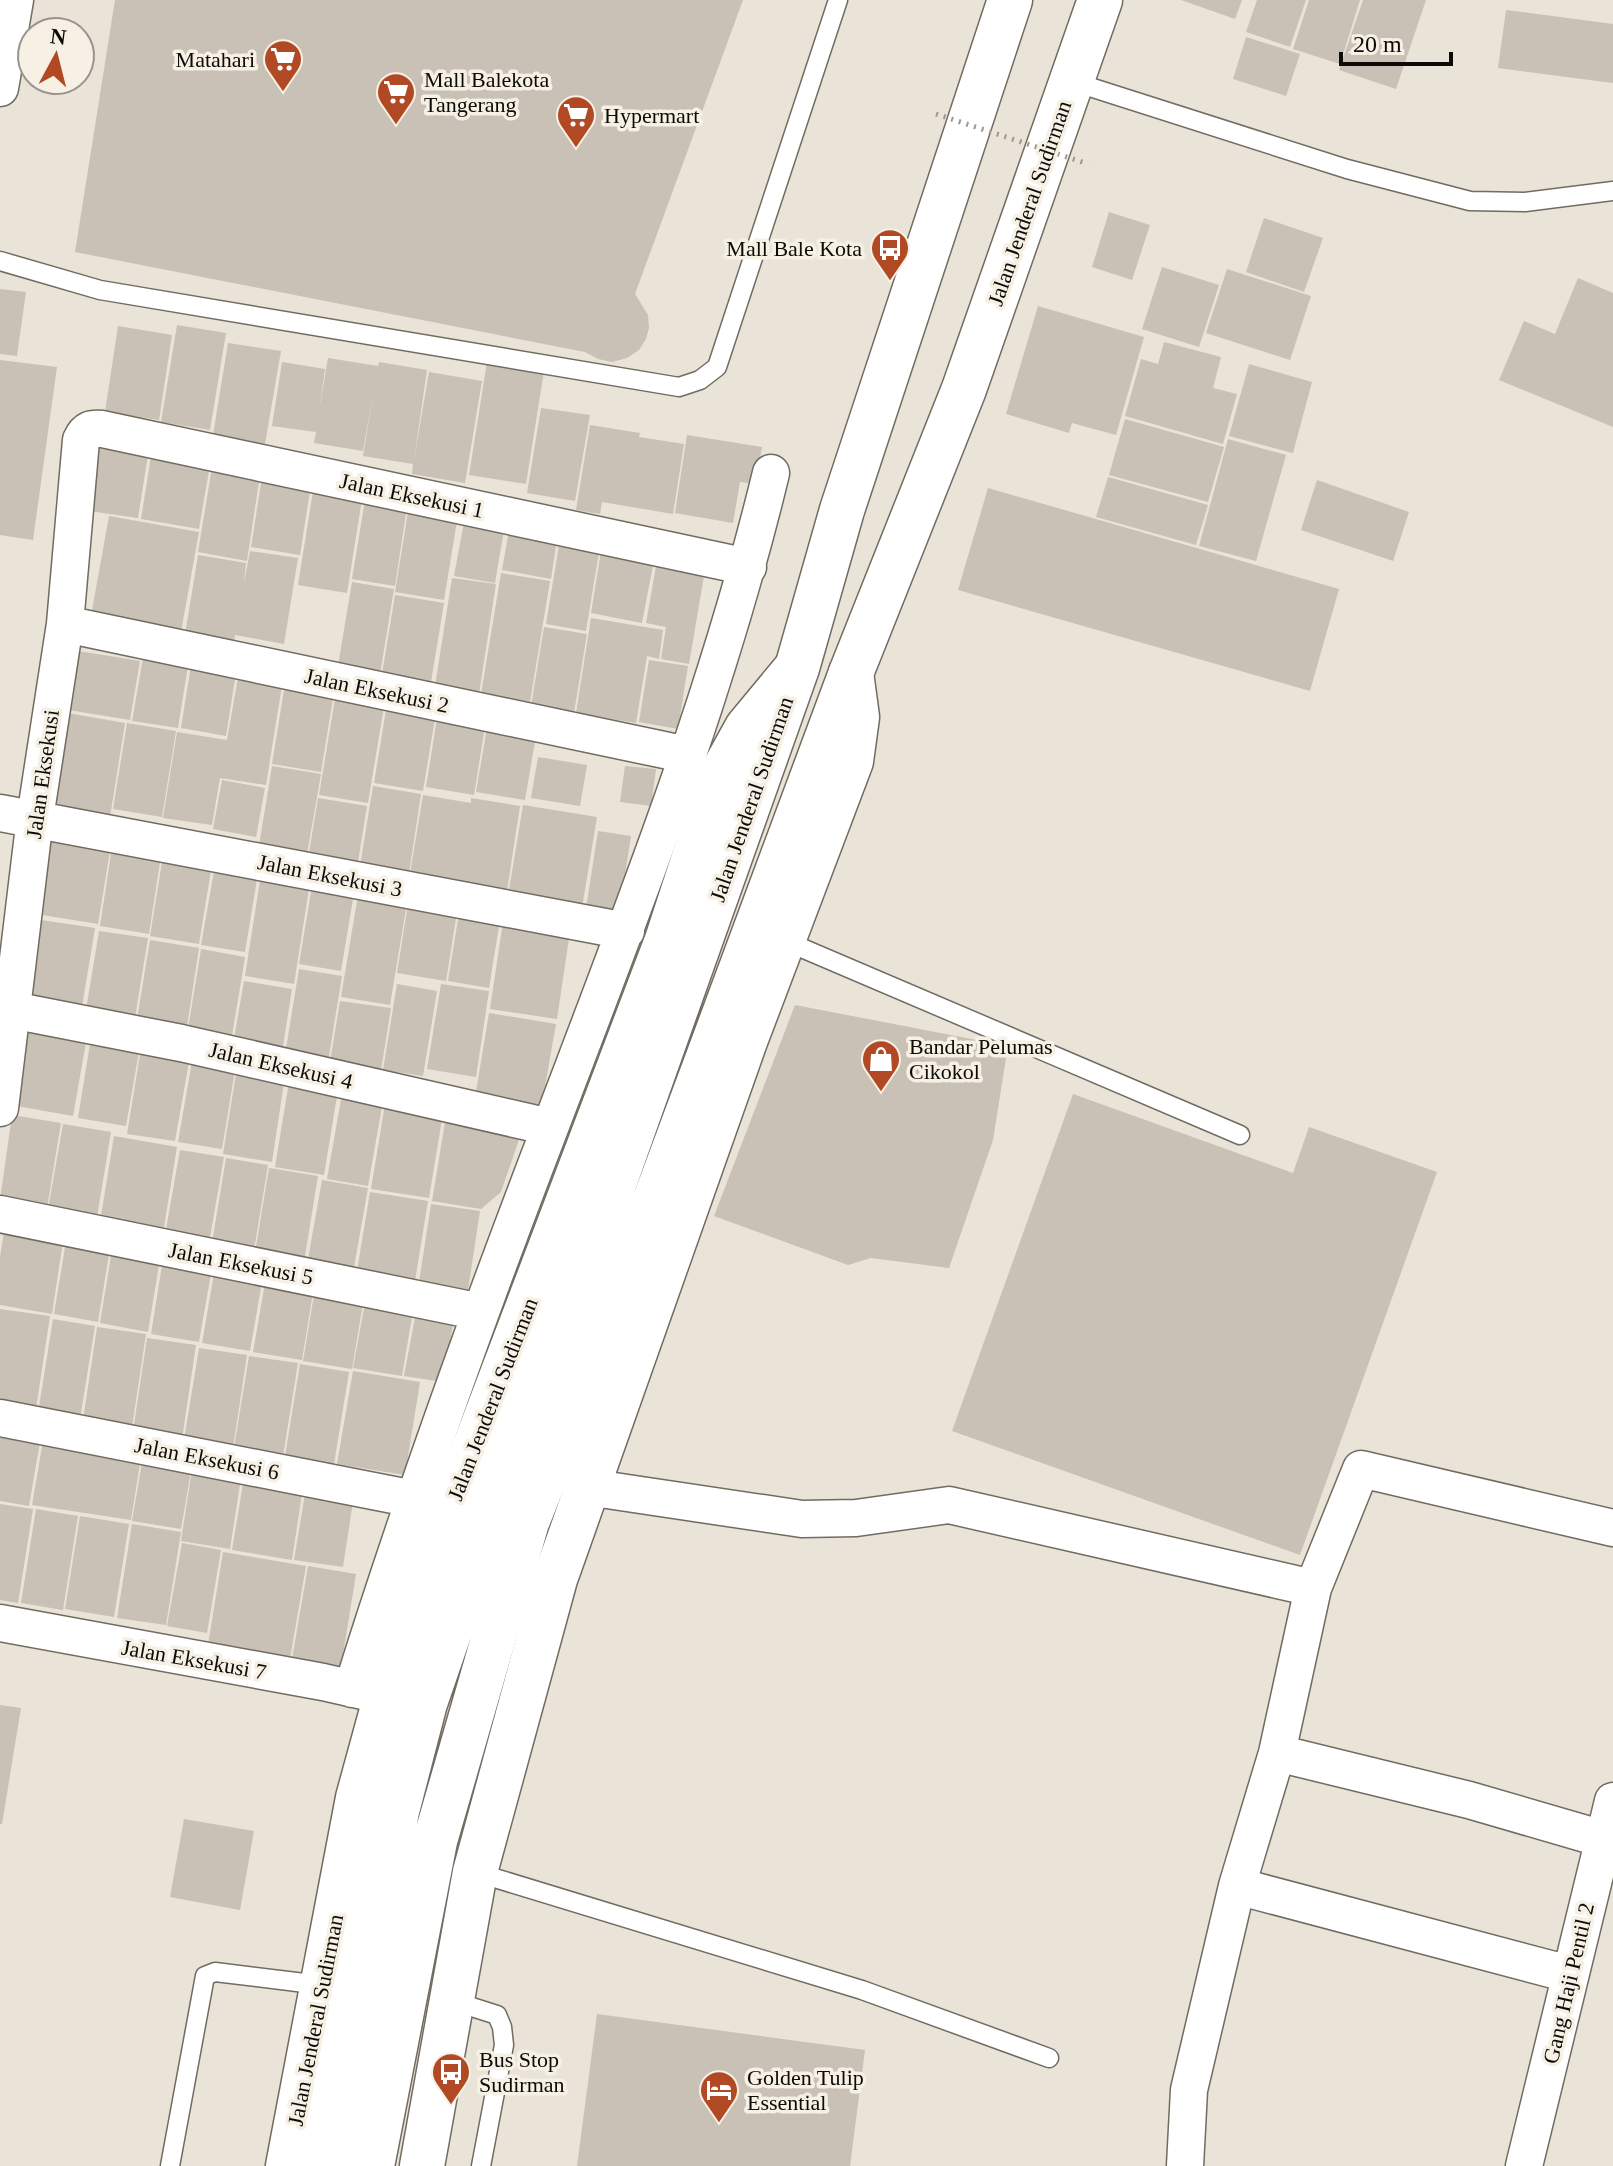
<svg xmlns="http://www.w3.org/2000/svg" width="1613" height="2166" viewBox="0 0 1613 2166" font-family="'Times New Roman',serif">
  <rect width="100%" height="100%" fill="#e9e3d8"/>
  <path fill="#c9c0b6" d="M115 0H743L635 294 648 315 649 328 646 339 639 350 627 358 612 362 598 359 585 352 75 252Z
    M1181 0H1242L1235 19Z
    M1257 0H1306L1290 47 1246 32Z
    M1309 0H1360L1340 64 1293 49Z
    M1363 0H1426L1396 89 1339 70Z
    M1506 10 1613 24V83L1498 68Z
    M1246 37 1300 54 1286 96 1233 79Z
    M1109 212 1150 225 1132 280 1092 267Z
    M1264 218 1323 238 1304 292 1246 272Z
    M1162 267 1219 285 1199 347 1142 329Z
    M1227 269 1311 296 1290 360 1206 333Z
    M1578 278 1613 293V427L1499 380 1524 321 1555 334Z
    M0 289 26 292 17 356 0 354Z
    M1038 306 1144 337 1116 435 1072 423 1069 433 1006 414Z
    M177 325 226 333 210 430 161 422Z
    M118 326 172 335 159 420 105 412Z
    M1164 342 1221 357 1213 388 1237 394 1223 444 1125 416 1141 359 1158 364Z
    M228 343 281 351 265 444 213 435Z
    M328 358 378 366 379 362 427 370 414 460 429 372 482 381 465 483 412 474 413 464 363 456 374 389 363 451 314 443 316 432 272 426 282 362 325 369 319 411Z
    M0 360 57 367 33 540 0 535Z
    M487 362 544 371 526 484 469 475Z
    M1249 364 1312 382 1293 453 1229 436Z
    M541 408 590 415 575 501 527 493Z
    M1125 419 1224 447 1208 502 1109 475Z
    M590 425 640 433 639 437 684 444 673 514 602 502 600 514 576 510Z
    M687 435 762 447 755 484 740 482 733 523 675 513Z
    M1228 439 1286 455 1256 561 1199 546Z
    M100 441 149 449 138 518 89 511Z
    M152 450 211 459 199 529 141 519Z
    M212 467 260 475 247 561 198 552Z
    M263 471 312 478 300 555 251 547Z
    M1108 477 1208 505 1196 545 1096 517Z
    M1317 480 1409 512 1393 561 1301 530Z
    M314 485 363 493 347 593 298 585Z
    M988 488 1339 589 1310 691 958 590Z
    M366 494 408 500 395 586 352 579Z
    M409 506 458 515 444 600 395 592Z
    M109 516 199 532 181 632 91 616Z
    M465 517 505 524 495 583 454 576Z
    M509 530 557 539 551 579 502 570Z
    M560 539 600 546 586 631 546 624Z
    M250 551 298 558 284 644 235 635 233 649 184 641 198 555 246 563 244 583Z
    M601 551 654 560 642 623 591 613Z
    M657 561 705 570 689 664 661 659 666 627 646 623Z
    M501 573 550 581 530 702 481 694Z
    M452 578 496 584 479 694 435 686Z
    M352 582 394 589 380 674 338 666Z
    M395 595 444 603 430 688 381 680Z
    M591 618 663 630 659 659 647 656 636 723 576 713Z
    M544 627 587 634 573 719 530 712Z
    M72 650 140 661 130 720 62 709Z
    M143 658 188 666 178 728 132 721Z
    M649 660 688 666 678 729 639 722Z
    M191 665 236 673 226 736 181 728Z
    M239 672 283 679 266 785 220 778 212 825 163 818 177 732 227 740Z
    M286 678 335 686 321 772 272 764Z
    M335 699 384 707 368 803 319 795Z
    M387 704 436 712 423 791 374 783Z
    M62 712 125 723 110 817 47 807Z
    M438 712 486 720 474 795 426 787Z
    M488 722 537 730 525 800 476 792Z
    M127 723 176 731 162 817 113 809Z
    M538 757 587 765 580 806 531 798Z
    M272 766 321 774 306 860 258 852Z
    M625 766 656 769 651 806 620 802Z
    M222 780 265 788 256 837 213 829Z
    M373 786 421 794 408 880 359 872Z
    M423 795 471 803V798L520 806 507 891 409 880Z
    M318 798 367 806 357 868 308 859Z
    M523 805 597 817 581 914 507 902Z
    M50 829 112 839 98 924 36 914Z
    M598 831 631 836 618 919 585 915Z
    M113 841 162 849 149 934 100 926Z
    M164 850 213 858 199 944 150 936Z
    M216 860 259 867 245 952 201 945Z
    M262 868 311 876 294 984 245 976Z
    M313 880 355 887 341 971 299 964Z
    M359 889 408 897 390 1005 341 997Z
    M409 898 458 906 446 981 397 973Z
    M460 907 501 914 489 988 448 981Z
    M504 915 571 925 557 1019 490 1009Z
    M41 920 95 928 81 1013 27 1005Z
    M99 931 148 938 134 1024 85 1016Z
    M150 940 199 948 186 1033 136 1025Z
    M201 949 245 957 231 1042 187 1035Z
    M299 969 342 976 328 1062 285 1055Z
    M244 981 292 989 282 1052 233 1044Z
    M397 984 437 991 423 1076 383 1070Z
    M441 984 489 991 476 1077 427 1069Z
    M340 1001 391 1008 381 1070 330 1062Z
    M795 1005 1008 1046 993 1140 949 1268 871 1258 848 1265 714 1216Z
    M489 1013 556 1024 541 1109 475 1098Z
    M26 1020 88 1031 73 1116 11 1105Z
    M92 1032 141 1040 126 1126 78 1118Z
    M141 1048 190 1056 175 1141 127 1134Z
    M193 1056 236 1064 222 1149 178 1142Z
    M237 1068 285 1076 272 1162 223 1154Z
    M289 1082 338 1090 324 1175 275 1167Z
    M342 1094 383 1101 368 1186 327 1179Z
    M1073 1094 1293 1173 1309 1127 1437 1172 1300 1555 952 1431Z
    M385 1104 443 1113 429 1198 371 1189Z
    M12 1115 61 1123 47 1208 0 1200Z
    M446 1116 522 1131 501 1192 481 1209 432 1201Z
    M63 1124 111 1132 97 1217 48 1209Z
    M114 1136 177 1147 163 1233 100 1222Z
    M180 1150 224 1157 209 1243 165 1235Z
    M226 1158 268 1165 254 1250 212 1243Z
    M269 1168 318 1176 304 1262 255 1253Z
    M322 1180 368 1188 353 1273 307 1265Z
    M370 1192 428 1201 414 1287 356 1277Z
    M431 1204 480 1211 467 1297 418 1289Z
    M5 1225 64 1235 52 1314 0 1305V1257Z
    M67 1235 111 1242 98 1322 54 1314Z
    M112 1250 160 1259 148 1332 100 1323Z
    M163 1259 212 1268 199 1342 151 1334Z
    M215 1268 263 1276 250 1351 202 1343Z
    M266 1277 314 1286 302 1360 253 1352Z
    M314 1295 363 1303 352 1369 303 1361Z
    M365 1303 413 1311 402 1376 353 1368Z
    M0 1309 50 1316 36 1409 0 1404Z
    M416 1312 454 1318 443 1382 404 1376Z
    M53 1319 95 1326 80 1419 38 1413Z
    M97 1327 146 1334 132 1427 83 1420Z
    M147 1338 196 1345 182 1439 133 1431Z
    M199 1348 247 1355 233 1448 184 1440Z
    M249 1356 298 1363 283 1456 234 1448Z
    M300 1364 349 1372 334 1464 285 1456Z
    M353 1371 420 1382 405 1475 337 1464Z
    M0 1435 40 1442 29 1506 0 1501Z
    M43 1441 141 1457 131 1520 32 1505Z
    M143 1457 192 1465 181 1529 132 1521Z
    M192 1470 241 1478 230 1549 181 1541Z
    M244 1478 303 1487 292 1560 232 1550Z
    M306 1488 354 1495 343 1567 294 1560Z
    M0 1504 33 1509 18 1603 0 1600Z
    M36 1509 78 1516 63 1610 21 1603Z
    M80 1516 129 1524 114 1617 65 1609Z
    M132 1524 181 1532 166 1625 117 1618Z
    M182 1543 221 1550 207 1633 167 1626Z
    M223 1552 306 1566 290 1659 208 1645Z
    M308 1566 356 1574 341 1667 292 1659Z
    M0 1705 21 1708 2 1824H0Z
    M184 1819 254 1831 240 1910 170 1897Z
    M597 2014 865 2050 850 2166H577Z"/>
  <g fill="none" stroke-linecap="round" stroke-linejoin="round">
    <defs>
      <path id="lane" d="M1071 81 1347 169 1470 201 1525 202 1613 191
        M0 261 100 290 679 387 700 380 717 367 838 0
        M783 940 1240 1135
        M475 1872 862 1990 1049 2058
        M453 2001 497 2015 502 2027 504 2045 481 2166
        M170 2166 205 1976 215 1972 321 1985"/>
      <path id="street" d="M0 88 15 0
        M65 624 688 755
        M0 813 626 931
        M12 1010 181 1043 550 1127
        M0 1108 35 818 65 624 81 440C86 429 91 428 102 429L748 567
        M0 1214 481 1312
        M0 1418 414 1499
        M587 1487 802 1519 856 1518 949 1505 1313 1588
        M0 1623 323 1682 376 1694
        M352 1689C411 1500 479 1313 550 1128 632 912 717 697 771 473
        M1277 1753 1469 1800 1603 1839
        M1237 1886 1569 1974
        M1185 2166 1189 2090 1237 1886 1277 1753 1313 1588 1361 1469 1613 1528
        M1524 2166 1613 1801"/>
      <path id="secondary" d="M288 2166 358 1798 401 1641 667 940 721 775 747 728 795 670
        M422 2166 475 1872 555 1579 745 1041 851 761 857 717 851 673"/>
      <path id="primary" d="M328 2166 397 1811 425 1703 480 1543 599 1226 797 668 842 510 1010 0
        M372 2166 435 1841 527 1522 639 1243 851 673 964 389 1100 0"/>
    </defs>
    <use href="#lane" stroke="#716b61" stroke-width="21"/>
    <use href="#street" stroke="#716b61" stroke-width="39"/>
    <use href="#secondary" stroke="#716b61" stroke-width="47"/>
    <use href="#primary" stroke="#716b61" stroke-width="47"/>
    <use href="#lane" stroke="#fff" stroke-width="18"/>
    <use href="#street" stroke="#fff" stroke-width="36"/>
    <use href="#secondary" stroke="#fff" stroke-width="44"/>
    <use href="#primary" stroke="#fff" stroke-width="44"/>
    <path stroke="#9e9991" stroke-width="5" stroke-dasharray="2 6" stroke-linecap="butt" d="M936 114 1088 164"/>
  </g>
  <defs>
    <symbol id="supermarket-pin" viewBox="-11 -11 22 30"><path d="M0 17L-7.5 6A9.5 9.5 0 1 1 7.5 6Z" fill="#b14a24" stroke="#f6f0e5"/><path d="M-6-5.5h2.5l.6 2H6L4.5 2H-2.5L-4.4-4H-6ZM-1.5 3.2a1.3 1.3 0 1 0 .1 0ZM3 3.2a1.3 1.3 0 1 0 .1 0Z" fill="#fff"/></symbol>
    <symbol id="bus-pin" viewBox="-11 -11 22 30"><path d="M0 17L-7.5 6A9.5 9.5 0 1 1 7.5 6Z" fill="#b14a24" stroke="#f6f0e5"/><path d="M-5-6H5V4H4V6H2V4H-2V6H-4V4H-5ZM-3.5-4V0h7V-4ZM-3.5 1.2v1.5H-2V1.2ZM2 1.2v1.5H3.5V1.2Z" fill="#fff"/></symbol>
    <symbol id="shop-pin" viewBox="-11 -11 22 30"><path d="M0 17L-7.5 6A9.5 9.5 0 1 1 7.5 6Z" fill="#b14a24" stroke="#f6f0e5"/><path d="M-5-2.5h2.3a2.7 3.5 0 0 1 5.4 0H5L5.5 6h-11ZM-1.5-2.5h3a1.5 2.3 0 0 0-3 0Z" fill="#fff"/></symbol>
    <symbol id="hotel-pin" viewBox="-11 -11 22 30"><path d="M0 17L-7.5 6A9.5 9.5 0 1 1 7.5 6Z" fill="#b14a24" stroke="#f6f0e5"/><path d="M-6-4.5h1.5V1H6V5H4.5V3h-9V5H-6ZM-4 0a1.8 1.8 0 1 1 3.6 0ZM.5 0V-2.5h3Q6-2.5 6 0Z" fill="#fff"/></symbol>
  </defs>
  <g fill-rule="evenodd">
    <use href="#supermarket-pin" x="261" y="37" width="44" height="60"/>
    <use href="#supermarket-pin" x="374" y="70" width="44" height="60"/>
    <use href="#supermarket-pin" x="554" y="93" width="44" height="60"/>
    <use href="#bus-pin" x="868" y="226" width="44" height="60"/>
    <use href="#shop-pin" x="859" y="1037" width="44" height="60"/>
    <use href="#bus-pin" x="429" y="2050" width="44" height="60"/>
    <use href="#hotel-pin" x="697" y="2068" width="44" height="60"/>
  </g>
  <g text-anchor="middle" stroke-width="7" stroke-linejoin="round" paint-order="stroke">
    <g font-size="22" fill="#0d0b07" stroke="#f6f0e5" text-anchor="start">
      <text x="255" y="67" text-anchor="end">Matahari</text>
      <text x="424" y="87">Mall Balekota<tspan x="424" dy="25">Tangerang</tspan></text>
      <text x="604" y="123">Hypermart</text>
      <text x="862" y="256" text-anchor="end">Mall Bale Kota</text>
      <text x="909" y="1054">Bandar Pelumas<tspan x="909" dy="25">Cikokol</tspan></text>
      <text x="479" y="2067">Bus Stop<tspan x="479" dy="25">Sudirman</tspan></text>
      <text x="747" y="2085">Golden Tulip<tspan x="747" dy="25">Essential</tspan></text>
    </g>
    <g font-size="22" fill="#0d0b07" stroke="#f6f0e5">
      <text transform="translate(1029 203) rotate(-71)" y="8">Jalan Jenderal Sudirman</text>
      <text transform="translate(412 495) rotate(12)" y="8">Jalan Eksekusi 1</text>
      <text transform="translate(377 690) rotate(12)" y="8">Jalan Eksekusi 2</text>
      <text transform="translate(42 774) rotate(-82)" y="8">Jalan Eksekusi</text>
      <text transform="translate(751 799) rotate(-71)" y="8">Jalan Jenderal Sudirman</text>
      <text transform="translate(330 875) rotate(11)" y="8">Jalan Eksekusi 3</text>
      <text transform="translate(281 1065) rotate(13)" y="8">Jalan Eksekusi 4</text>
      <text transform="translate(241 1263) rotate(11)" y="8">Jalan Eksekusi 5</text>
      <text transform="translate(492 1399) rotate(-69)" y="8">Jalan Jenderal Sudirman</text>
      <text transform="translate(207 1458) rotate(11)" y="8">Jalan Eksekusi 6</text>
      <text transform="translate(194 1659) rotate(10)" y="8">Jalan Eksekusi 7</text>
      <text transform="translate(1568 1983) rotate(-77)" y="8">Gang Haji Pentil 2</text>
      <text transform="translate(315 2020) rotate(-79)" y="8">Jalan Jenderal Sudirman</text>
    </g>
  </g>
  <g transform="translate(56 56) rotate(7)"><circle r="38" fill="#f6f0e5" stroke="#99948c" stroke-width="2"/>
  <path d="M0-6L14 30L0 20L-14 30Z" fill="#b14a24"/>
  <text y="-12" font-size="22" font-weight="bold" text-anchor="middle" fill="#0d0b07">N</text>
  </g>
  <path d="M1341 52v12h110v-12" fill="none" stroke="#0d0b07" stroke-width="4"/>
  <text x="1353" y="52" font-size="24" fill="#0d0b07" stroke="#f6f0e5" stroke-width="6" paint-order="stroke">20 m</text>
</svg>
